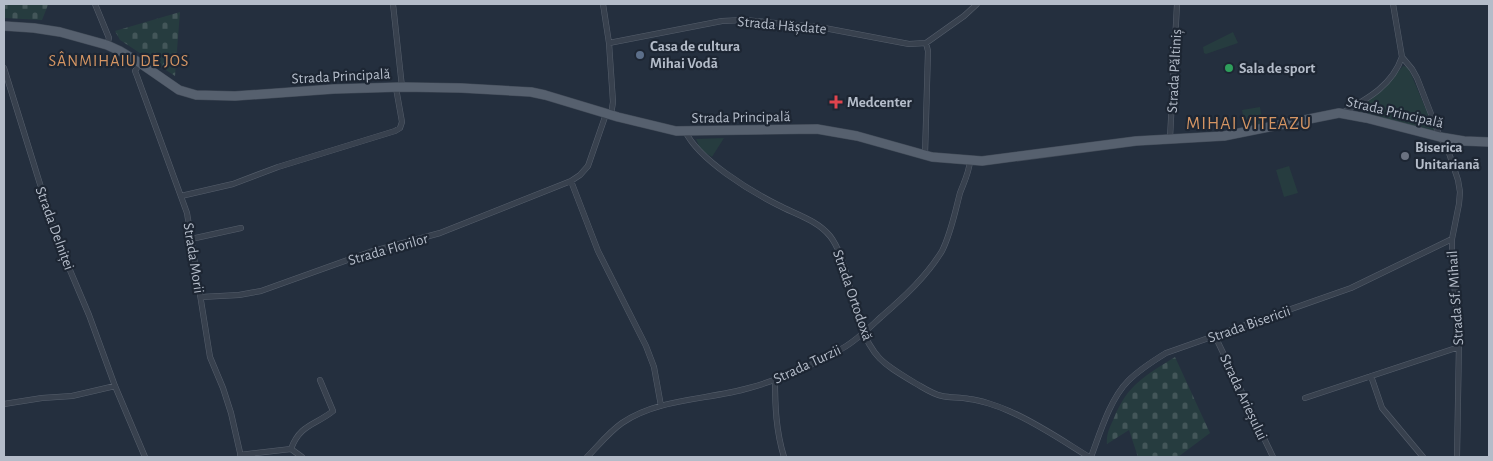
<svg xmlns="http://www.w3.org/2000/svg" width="1493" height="461" viewBox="0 0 1493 461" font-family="'Alegreya Sans',sans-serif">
  <defs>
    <pattern id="cemetery-stones" width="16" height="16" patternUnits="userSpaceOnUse" patternTransform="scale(1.25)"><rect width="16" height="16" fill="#263c3f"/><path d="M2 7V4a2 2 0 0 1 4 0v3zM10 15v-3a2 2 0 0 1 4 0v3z" fill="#435659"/></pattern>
  </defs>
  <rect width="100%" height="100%" fill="#242f3e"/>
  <path fill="url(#cemetery-stones)" d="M4 4H46L48 5 42 20 4 18Z
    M180 12 175 76 120 40 115 31Z
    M1175 357 1210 433 1178 457H1138L1129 430 1107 444C1106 434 1110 427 1114 418 1127 385 1146 375 1175 357Z"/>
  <path fill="#263c3f" d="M1233 32 1238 43 1206 54 1204 53 1203 47Z
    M1403 66 1408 67 1436 133 1356 110 1382 90Z
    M1260 107 1263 124 1245 128 1242 110Z
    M724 138 712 157 701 150 696 139Z
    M1289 166 1298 193 1284 197 1276 170Z"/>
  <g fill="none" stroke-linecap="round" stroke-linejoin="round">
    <defs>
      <path id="minor" d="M95 4 109 38 107 45
        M393 4 402 87
        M603 4 609 43 613 102 611 115
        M1393 4 1402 57 1412 69 1417 78 1440 137 1448 150 1458 180 1460 192 1459 204 1452 239V256L1459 343 1457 457
        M609 43 722 21 744 20 819 27 909 44 926 43 964 16 977 4
        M140 63 135 71 137 76 187 213 210 357 223 388 231 413 241 457
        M4 68 58 242 89 315 115 386 145 457
        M1342 113C1367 99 1392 86 1402 57
        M685 131C699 160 750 191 778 205 795 214 817 220 830 236 845 255 852 298 859 323 874 359 882 363 915 383 924 388 932 394 942 396 951 398 960 397 969 399 980 400 998 406 1009 411 1037 423 1063 441 1089 457
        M1170 138 1177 4
        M925 155 928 51 926 43
        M571 181 598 251 646 346 654 367 661 406
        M181 196 233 184 278 167 395 131 400 128 402 122 396 88
        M191 239 241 228
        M201 297 239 295 261 291 370 252 440 233 571 181 580 175 588 166 606 114
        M1215 336 1273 457
        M1371 376 1382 408 1423 457
        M775 379C775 406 776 431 784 457
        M1305 398 1459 347
        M4 404 42 398 72 396 115 386
        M240 455 291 449
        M302 457 291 449C300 424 316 425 333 411L320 380
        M587 457C598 446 609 432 622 423 659 398 708 400 749 388 779 380 816 364 843 348 857 340 869 328 881 317 904 297 926 277 942 251 951 233 955 212 960 193 964 182 969 173 970 161
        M1091 457C1100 433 1110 399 1128 381 1140 369 1153 361 1166 353L1351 288 1452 239"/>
      <path id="primary" d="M4 26 34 28 60 32 107 45 120 51 140 63 179 90 196 95 235 96 334 89 402 87 461 88 531 92 545 95 618 117 676 131 817 129 857 136 932 157 982 161 1136 141 1224 136 1339 113 1366 118 1440 137 1464 141 1489 142"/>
    </defs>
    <use href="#minor" stroke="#565f6c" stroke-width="6"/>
    <use href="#primary" stroke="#414a57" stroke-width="10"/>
    <use href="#minor" stroke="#38414e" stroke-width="5"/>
    <use href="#primary" stroke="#56606e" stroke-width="9"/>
  </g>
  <circle fill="#5c6f8a" stroke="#1d2633" stroke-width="2" cx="640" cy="55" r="5"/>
  <circle fill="#2e9e5b" stroke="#1d2633" stroke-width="2" cx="1229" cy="68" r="5"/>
  <path fill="#e0444e" stroke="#1d2633" stroke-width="2" d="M833.5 94.5h5v5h5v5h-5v5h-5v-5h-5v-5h5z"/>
  <circle fill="#6b7280" stroke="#1d2633" stroke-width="2" cx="1405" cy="156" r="5"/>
  <g text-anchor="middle" stroke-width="4.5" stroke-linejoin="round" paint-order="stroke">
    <g font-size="15" fill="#b4bcc9" stroke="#1d2633">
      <text transform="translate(782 25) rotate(5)" y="5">Strada Hășdate</text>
      <text transform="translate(1174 71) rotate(-87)" y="5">Strada Păltiniș</text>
      <text transform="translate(341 76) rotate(-3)" y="5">Strada Principală</text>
      <text transform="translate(1395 112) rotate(13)" y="5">Strada Principală</text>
      <text transform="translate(741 117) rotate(-1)" y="5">Strada Principală</text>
      <text transform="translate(55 228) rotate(70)" y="5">Strada Delniței</text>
      <text transform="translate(388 249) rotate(-16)" y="5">Strada Florilor</text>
      <text transform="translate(194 258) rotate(81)" y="5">Strada Morii</text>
      <text transform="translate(853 295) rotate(71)" y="5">Strada Ortodoxă</text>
      <text transform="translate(1455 298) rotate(-94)" y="5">Strada Sf. Mihail</text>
      <text transform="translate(1249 324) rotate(-19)" y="5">Strada Bisericii</text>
      <text transform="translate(807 364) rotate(-25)" y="5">Strada Turzii</text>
      <text transform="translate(1244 397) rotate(65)" y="5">Strada Arieșului</text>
    </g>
    <g font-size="15" font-weight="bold" fill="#b4bcc9" stroke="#1d2633" text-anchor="start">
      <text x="650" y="51">Casa de cultura<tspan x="650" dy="17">Mihai Vodă</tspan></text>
      <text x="1239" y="73">Sala de sport</text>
      <text x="847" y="107">Medcenter</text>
      <text x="1415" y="152">Biserica<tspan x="1415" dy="17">Unitariană</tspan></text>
    </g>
    <g font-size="16" letter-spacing="1" fill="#d59563" stroke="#1d2633">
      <text x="119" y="66">SÂNMIHAIU DE JOS</text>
    </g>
    <g font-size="18" letter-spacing="1" fill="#d59563" stroke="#1d2633">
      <text x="1249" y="129">MIHAI VITEAZU</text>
    </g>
  </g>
  <rect width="1493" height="461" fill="none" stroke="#b4bcc9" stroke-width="10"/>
</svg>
